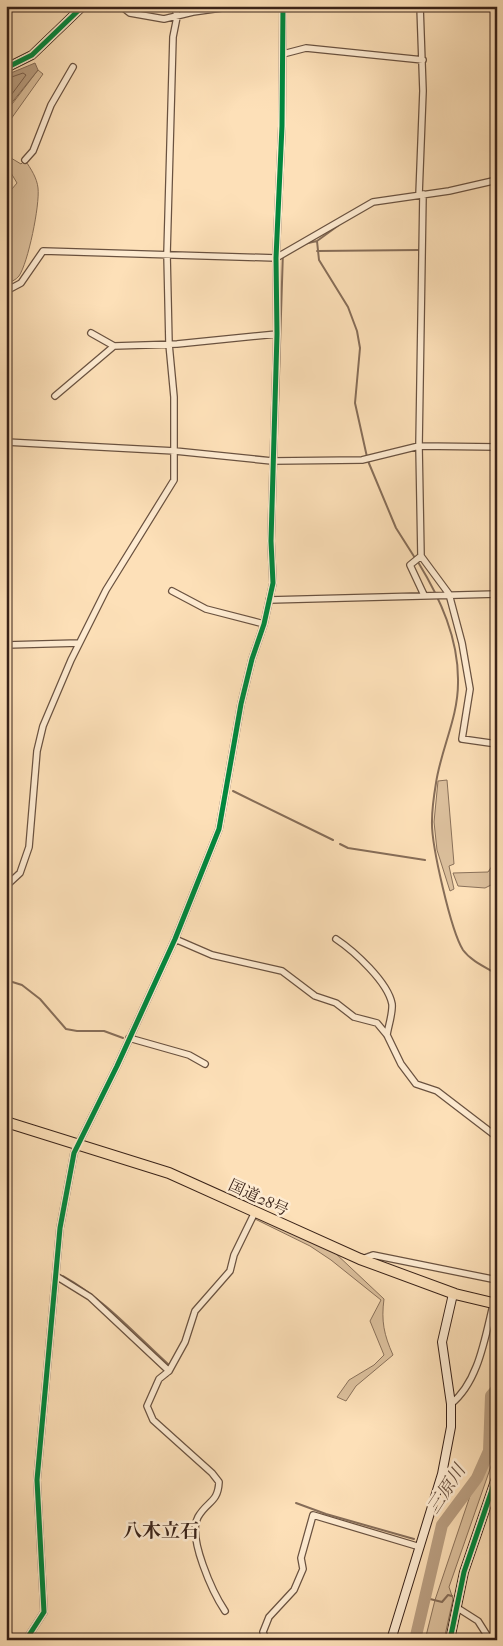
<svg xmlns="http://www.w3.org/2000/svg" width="503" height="1646" viewBox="0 0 503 1646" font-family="'IM FELL French Canon','Noto Serif JP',serif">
  <rect width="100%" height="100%" fill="#fde0b8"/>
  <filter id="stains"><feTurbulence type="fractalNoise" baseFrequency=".004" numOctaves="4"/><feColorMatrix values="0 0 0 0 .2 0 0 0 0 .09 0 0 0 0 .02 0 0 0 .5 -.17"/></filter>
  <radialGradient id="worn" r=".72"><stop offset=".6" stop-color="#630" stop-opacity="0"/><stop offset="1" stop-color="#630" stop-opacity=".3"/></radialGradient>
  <path fill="#dcc09d" stroke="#8a715a" d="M38 70 43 74 6 126V112Z
    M6 155 21 164 25 160C31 169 37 178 38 188 40 205 28 263 19 276 16 280 10 282 6 285V196L17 183 11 173H6Z
    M447 780 454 864 449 866 454 889 450 891 437 850 434 822 438 781Z
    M497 859V882L485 888 458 886 453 873 488 872Z
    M257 1215 333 1251 384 1299C381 1321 384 1335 393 1355L356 1386 346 1401 337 1397 349 1380 374 1365 384 1355 370 1321 381 1300 331 1260 310 1246 255 1219Z
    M497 1394V1449L449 1587 453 1599 444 1640H425L435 1600 472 1490 490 1454 496 1435Z"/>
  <path fill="#ba9f82" stroke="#866d58" d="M35 63 38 70 6 110V75Z"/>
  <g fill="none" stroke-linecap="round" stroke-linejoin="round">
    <path stroke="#7a604d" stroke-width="1" d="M6 79 23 73 26 75 6 102"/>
    <path stroke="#866d58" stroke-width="2" d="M494 6 497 314
      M317 241 319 260 348 307 357 331 360 348 355 403 367 457
      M304 244 317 241 339 225
      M317 251 419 250
      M278 408 283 251 285 250
      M495 450 497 492
      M368 461 396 528 415 558
      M418 562C440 598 459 639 458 683 458 718 441 749 436 783 434 795 432 809 432 821 431 844 451 931 463 950 471 961 485 967 497 974
      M233 791 333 840
      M340 844 348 848 425 860
      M6 980 22 985 40 999 66 1029 77 1031H104L123 1038
      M63 1276C104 1299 135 1334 169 1365
      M296 1503 326 1514 414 1539
      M426 1598 442 1602 448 1595 452 1596"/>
    <path stroke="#ba9f82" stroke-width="12" d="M415 1640 442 1525 477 1478 489 1451 491 1396 497 1389"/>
    <defs>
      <path id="street" d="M121 6 130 13 164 19 193 12 236 6
        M283 54 306 48 423 60
        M25 160 33 151 51 105 73 67
        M423 194 419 446 421 556 449 594 462 643 470 689 462 739 497 744
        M419 195 423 91 420 6
        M6 291 21 283 43 251 276 258 373 202 449 191 497 180
        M91 333 114 346 177 344 277 334
        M55 396 114 346
        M6 442 175 451 272 461 362 460 419 446 497 447
        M421 556 410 565 424 595
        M172 591 206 609 264 624
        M269 600 497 594
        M6 645 79 643
        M6 886 20 873 29 847 37 751 43 726 71 660 106 590 174 480V397L169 344 167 254 173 37 177 17 175 6
        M175 939 212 955 282 971 315 996 336 1003 354 1017 377 1023 387 1035 401 1064 416 1084 437 1091 497 1137
        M336 939C354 951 388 982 392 1004 393 1013 388 1027 387 1035
        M129 1038 189 1055 205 1064
        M362 1259 373 1255 497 1280
        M56 1276 90 1297 169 1371
        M451 1404C482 1379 486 1327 497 1290
        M456 1607 478 1621 490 1640
        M225 1611C213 1593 187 1537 198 1517 207 1501 218 1503 219 1482L212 1473 153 1420 147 1406 159 1379 169 1371 185 1342 195 1311 230 1271 234 1255 255 1212
        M26 1640 44 1612 37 1480 60 1228 74 1153 117 1066 175 939 219 829 241 704 252 659 264 624 273 583 271 541 277 334 276 258 282 126 283 6
        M266 1640 263 1632 269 1617 294 1590 303 1569 301 1558 313 1515 420 1547"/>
      <path id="secondary" d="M6 68 32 55 83 6
        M391 1640 442 1474 451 1427V1404L442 1342 453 1294
        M450 1640 464 1572 497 1475"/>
      <path id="highway" d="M6 1122 169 1173 360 1259 455 1294 497 1304"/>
    </defs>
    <use href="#street" stroke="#6a5240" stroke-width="8"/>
    <use href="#secondary" stroke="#392218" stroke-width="10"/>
    <use href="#highway" stroke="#392218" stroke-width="12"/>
    <use href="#street" stroke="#feebd1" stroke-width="5.5"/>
    <use href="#secondary" stroke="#feebd1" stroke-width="8"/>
    <use href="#highway" stroke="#fde0b8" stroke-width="10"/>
    <defs>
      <path id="cycleway" d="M6 68 32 55 83 6
        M26 1640 44 1612 37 1480 60 1228 74 1153 117 1066 175 939 219 829 241 704 252 659 264 624 273 583 271 541 277 334 276 258 282 126 283 6
        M450 1640 464 1572 497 1475"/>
    </defs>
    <use href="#cycleway" stroke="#feebd1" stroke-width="8"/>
    <use href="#cycleway" stroke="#00873e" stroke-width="5"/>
  </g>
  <g text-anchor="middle" stroke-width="5" stroke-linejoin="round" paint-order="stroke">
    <g font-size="16" fill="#392218" stroke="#feebd1">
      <text transform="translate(259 1197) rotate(25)" y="6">国道28号</text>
    </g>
    <g font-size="18" font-style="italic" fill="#664e3d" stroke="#feebd1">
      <text transform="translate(446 1489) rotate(-57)" y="6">三原川</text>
    </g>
    <g font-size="19" font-weight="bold" fill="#392218" stroke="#feebd1">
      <text x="161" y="1537">八木立石</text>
    </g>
  </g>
  <rect width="503" height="1646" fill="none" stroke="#fde0b8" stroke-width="25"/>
  <rect x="8" y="8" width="488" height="1631" fill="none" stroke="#392218" stroke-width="2.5"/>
  <rect x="12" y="12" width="478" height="1621" fill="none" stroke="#392218"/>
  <rect width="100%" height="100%" filter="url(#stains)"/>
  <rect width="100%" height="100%" fill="url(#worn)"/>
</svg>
